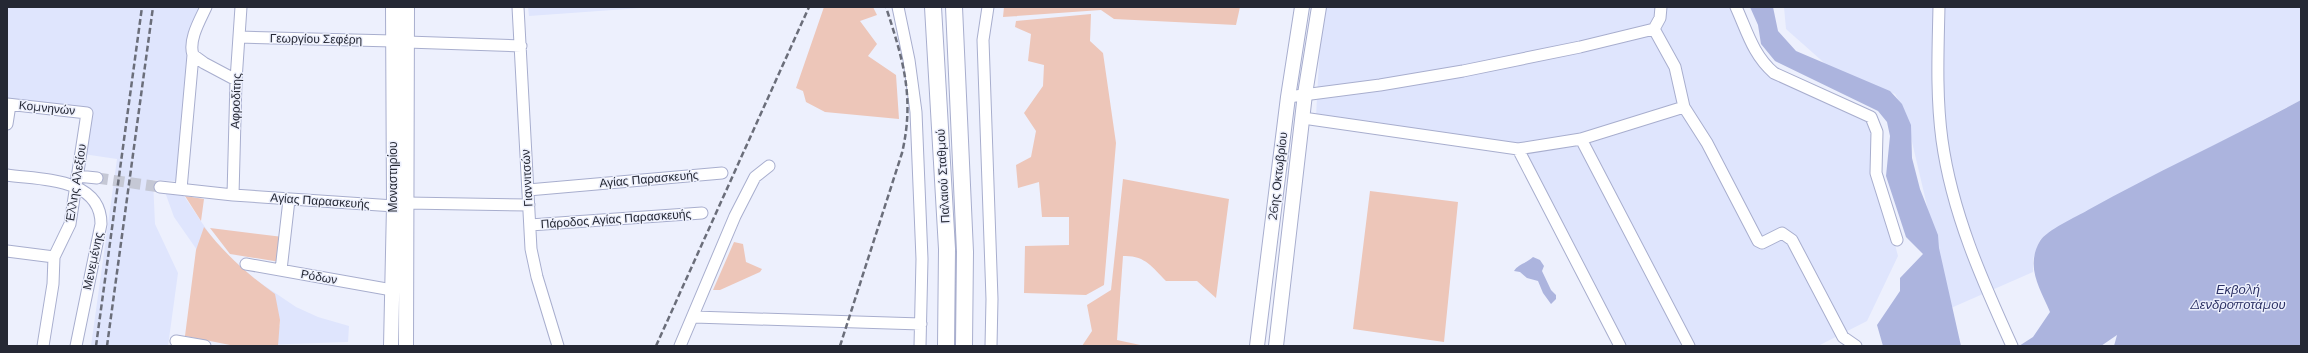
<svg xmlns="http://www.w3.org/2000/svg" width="2308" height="353" viewBox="0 0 2308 353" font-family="Montserrat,sans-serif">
  <rect width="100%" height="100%" fill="#edf0fd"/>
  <path fill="#dfe5fd" d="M7 7H203L177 181 153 180 155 224 178 273 168 346H91L117 159 83 154 89 110 7 101Z
    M528 7H655L529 16Z
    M1326 7H1735L1746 29 1780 77 1856 109 1870 123 1876 147 1884 203 1898 256 1867 321 1818 346H1620L1518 149 1316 116 1321 25Z
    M1784 7H2301V100L2061 226 2040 240 2033 259V272L1951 308 1905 112 1895 94 1830 68 1786 29Z
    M165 192 184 196 219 248 256 280 296 307 318 317 349 326 348 342 235 346 258 328 280 326V320L264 312 204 260 174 217Z"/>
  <path fill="#edc6b9" d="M824 7H873L877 15 860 21 877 44 868 56 896 75 899 119 825 112 806 102 803 91 796 88Z
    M1004 7H1240L1236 25 1114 19 1101 10 1003 17Z
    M1091 14 1090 41 1103 53 1116 143 1104 285 1086 295 1024 293 1025 246 1069 245V217H1042L1039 182 1018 188 1016 165 1031 157 1036 131 1024 113 1043 86 1044 65 1028 61 1031 34 1015 27 1016 21Z
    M1123 179 1229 199 1216 298 1197 281H1166C1152 267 1145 255 1123 256L1117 340 1145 346H1082L1092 331 1087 305 1111 290Z
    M1370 191 1458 202 1444 342 1353 329Z
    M185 196 204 199 201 221Z
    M204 227C224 253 248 275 275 294L280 320 278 346H235L185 336 196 250Z
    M210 228 283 237 280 262 230 254Z
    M734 242 743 244 746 262 762 269 760 272 720 290H713Z"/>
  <path fill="#acb4de" d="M1750 7H1773L1778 31 1796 51 1890 91 1902 104 1911 125 1912 158 1920 189 1938 235 1939 248 1961 346H1883L1877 325 1900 291V278L1923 254 1906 237 1886 176 1890 136 1887 122 1878 111 1775 61 1761 44 1758 25Z
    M2301 100V346H2114L2117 335 2101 346H2019L2033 337 2050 312C2040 288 2025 267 2040 241 2047 230 2076 217 2088 210 2158 171 2231 138 2301 100Z
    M1533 257 1540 260 1544 266 1542 271 1551 290 1556 295V299L1551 304 1543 293 1538 281 1527 278 1520 272 1514 271C1518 264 1527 263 1533 257Z"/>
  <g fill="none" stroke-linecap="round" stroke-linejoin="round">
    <path stroke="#c5c8d5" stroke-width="11" stroke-dasharray="11 5.5" stroke-linecap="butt" d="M97 178 160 187"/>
    <defs>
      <path id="minor" d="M206 7C200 20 188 40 193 55L204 63 236 80
        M518 7 531 249 537 277 558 346
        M898 7 909 60 916 112 922 259 920 346
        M988 7 983 40 992 299 991 346
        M1661 7 1660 18 1654 29 1675 67 1684 107 1707 143 1758 241 1762 243 1782 233 1792 240 1843 337 1856 346
        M1736 7C1747 31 1753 55 1774 73L1871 117 1877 132 1876 173 1897 240
        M1939 7C1938 51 1936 96 1942 140 1952 213 1982 280 2012 346
        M239 37 393 41
        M407 42 521 46
        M1288 97 1380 85 1463 71 1580 47 1654 29
        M7 104 87 113 70 224 54 257 53 284 43 346
        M1303 118 1518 149 1581 139 1684 107
        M7 124 10 105
        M1581 139 1689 346
        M1518 149 1620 346
        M7 175C40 180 101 177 101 224L76 346
        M77 176 97 178
        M160 187 233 195 394 206 407 203 529 205
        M181 189 193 55
        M528 190 722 173
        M233 195 236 80 241 7
        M530 225 702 213
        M7 251 54 257
        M246 264 392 290
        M281 270 289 200
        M694 317 921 324
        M176 341 205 346
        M680 346 735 216 755 177 769 166"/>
      <path id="major" d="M391 346 394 206 393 7
        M406 346 407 7
        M1257 346 1288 97 1302 7
        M1276 346 1305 94 1319 7"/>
      <path id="highway" d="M933 7 947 249 946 346
        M954 7 965 252 964 346"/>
    </defs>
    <use href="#minor" stroke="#a8aece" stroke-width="13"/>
    <use href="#major" stroke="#a8aece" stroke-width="16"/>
    <use href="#highway" stroke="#a8aece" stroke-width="18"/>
    <use href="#minor" stroke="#fff" stroke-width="11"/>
    <use href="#major" stroke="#fff" stroke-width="14"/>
    <use href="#highway" stroke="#fff" stroke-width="16"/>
    <path stroke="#6b6e7a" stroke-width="2.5" stroke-dasharray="6 3" stroke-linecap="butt" d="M96 346 142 7
      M107 346 153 7
      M656 346 809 7
      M840 346 902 153C915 97 903 60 886 7"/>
  </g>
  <g text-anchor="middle" stroke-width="3" stroke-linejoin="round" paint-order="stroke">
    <g font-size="12" fill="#252834" stroke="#edf0fd">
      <text transform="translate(316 39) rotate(1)" y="4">Γεωργίου Σεφέρη</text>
      <text transform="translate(236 101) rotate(-88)" y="4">Αφροδίτης</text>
      <text transform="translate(47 108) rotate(6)" y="4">Κομνηνών</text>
      <text transform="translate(943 176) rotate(-93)" y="4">Παλαιού Σταθμού</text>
      <text transform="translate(1278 176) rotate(-83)" y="4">26ης Οκτωβρίου</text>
      <text transform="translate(393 177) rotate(-90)" y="4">Μοναστηρίου</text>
      <text transform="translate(527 178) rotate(-93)" y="4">Γιαννιτσών</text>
      <text transform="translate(649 179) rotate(-5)" y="4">Αγίας Παρασκευής</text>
      <text transform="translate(76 183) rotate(-81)" y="4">Έλλης Αλεξίου</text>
      <text transform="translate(320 201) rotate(4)" y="4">Αγίας Παρασκευής</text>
      <text transform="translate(616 219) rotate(-4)" y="4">Πάροδος Αγίας Παρασκευής</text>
      <text transform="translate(93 261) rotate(-78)" y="4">Μενεμένης</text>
      <text transform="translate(319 277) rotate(10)" y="4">Ρόδων</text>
    </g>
    <g font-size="13" font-style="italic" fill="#2b3064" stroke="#edf0fd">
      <text x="2238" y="294">Εκβολή<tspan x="2238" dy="15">Δενδροποτάμου</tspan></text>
    </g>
  </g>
  <rect width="2308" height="353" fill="none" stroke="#252834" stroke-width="16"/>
</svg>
